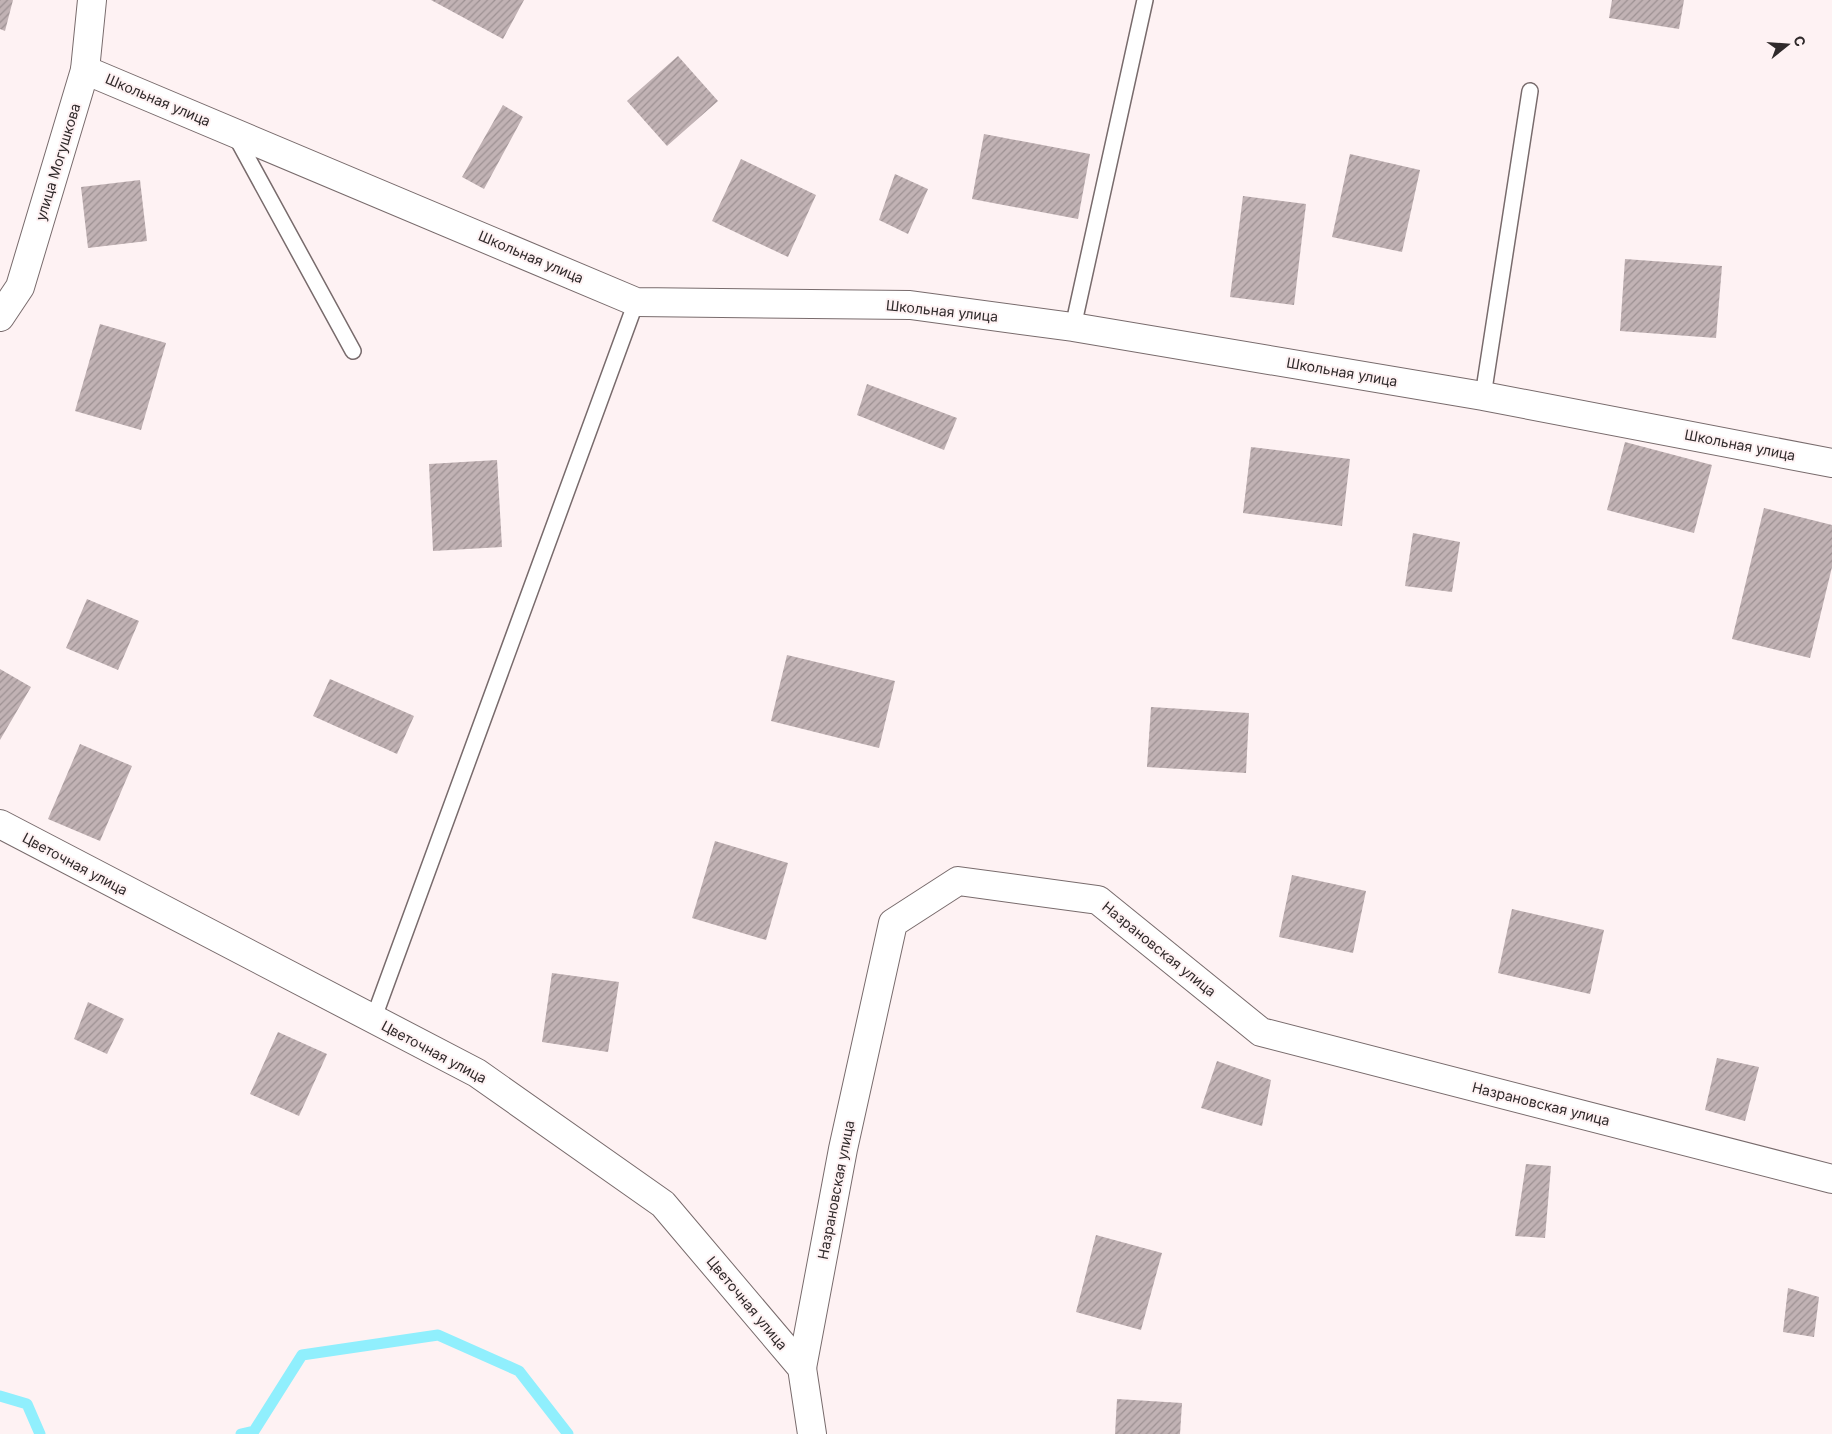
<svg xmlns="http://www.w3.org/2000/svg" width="1832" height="1434" viewBox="0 0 1832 1434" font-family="Inter,sans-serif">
  <defs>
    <pattern id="building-hatch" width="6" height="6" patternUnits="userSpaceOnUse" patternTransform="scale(1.25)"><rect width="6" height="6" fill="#c1b2b4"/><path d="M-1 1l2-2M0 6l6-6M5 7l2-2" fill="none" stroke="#9d9193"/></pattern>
  </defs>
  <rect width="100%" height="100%" fill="#fef2f3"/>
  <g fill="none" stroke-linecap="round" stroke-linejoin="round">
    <path stroke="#90effd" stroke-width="11" d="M0 1396 27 1404 40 1434
      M241 1434 254 1431 302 1355 438 1335 519 1371 568 1434"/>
  </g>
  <path fill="url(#building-hatch)" d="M0 0H13L5 31 0 29Z
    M431 0H524L503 39Z
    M1612 0H1684L1679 29 1609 18Z
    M678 56 718 101 667 146 627 101Z
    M503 105 523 117 484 189 462 177Z
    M984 134 1090 154 1078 219 972 199Z
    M1350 154 1420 170 1402 252 1332 237Z
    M741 159 816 195 788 257 712 221Z
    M895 174 928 189 908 234 879 220Z
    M140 180 147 241 88 248 81 187Z
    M1243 196 1306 204 1294 305 1230 297Z
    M1625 259 1722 266 1716 338 1620 331Z
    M100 324 166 343 141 430 75 411Z
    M867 384 957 418 944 450 857 415Z
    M1625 442 1712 465 1694 533 1607 510Z
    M1251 447 1350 459 1342 526 1243 513Z
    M497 460 502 547 433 551 429 464Z
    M1764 508 1832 525V567L1810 658 1732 639Z
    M1413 533 1460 542 1452 592 1405 586Z
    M87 599 139 621 118 670 66 648Z
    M787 655 895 681 879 748 771 721Z
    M0 669 31 687 0 740Z
    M330 679 414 716 397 754 313 716Z
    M1151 707 1249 713 1246 773 1147 767Z
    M80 744 132 766 100 841 48 819Z
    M715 841 788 863 766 940 692 918Z
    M1292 875 1366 891 1353 953 1279 937Z
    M1512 909 1604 930 1590 994 1498 973Z
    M552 973 619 982 608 1052 542 1042Z
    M88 1002 124 1019 107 1054 74 1039Z
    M278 1032 327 1054 299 1116 250 1094Z
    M1717 1058 1759 1067 1745 1121 1705 1110Z
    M1217 1061 1271 1080 1262 1126 1201 1108Z
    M1526 1164 1551 1166 1545 1238 1515 1236Z
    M1096 1235 1162 1253 1141 1330 1076 1312Z
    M1788 1288 1819 1297 1814 1337 1783 1332Z
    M1117 1399 1182 1403 1180 1434H1115Z"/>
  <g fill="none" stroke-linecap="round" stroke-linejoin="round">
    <defs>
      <path id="service" d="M235 135 353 351
        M1073 327 1145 0
        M1483 396 1530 91
        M373 1020 636 302"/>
      <path id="minor" d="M85 70 636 302 910 305 1073 327 1483 396 1832 463
        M802 1368 843 1149 893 923 958 881 1098 900 1261 1032 1832 1179"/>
      <path id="tertiary" d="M0 317 20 287 85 70 92 0
        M0 824 477 1073 663 1204 802 1368 812 1434"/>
    </defs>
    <use href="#service" stroke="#786b6c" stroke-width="18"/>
    <use href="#minor" stroke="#786b6c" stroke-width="30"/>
    <use href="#tertiary" stroke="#786b6c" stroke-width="30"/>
    <use href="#service" stroke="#fff" stroke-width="15"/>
    <use href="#minor" stroke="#fff" stroke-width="28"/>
    <use href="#tertiary" stroke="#fff" stroke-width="28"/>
  </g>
  <g text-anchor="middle" stroke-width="4" stroke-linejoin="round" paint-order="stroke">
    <g font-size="14" fill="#302a2b" stroke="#fef2f3">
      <text transform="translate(158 100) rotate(23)" y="5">Школьная улица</text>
      <text transform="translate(58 162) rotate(-73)" y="5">улица Могушкова</text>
      <text transform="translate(531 257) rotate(23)" y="5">Школьная улица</text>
      <text transform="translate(942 311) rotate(6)" y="5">Школьная улица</text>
      <text transform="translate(1342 372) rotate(10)" y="5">Школьная улица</text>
      <text transform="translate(1740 445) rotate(11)" y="5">Школьная улица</text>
      <text transform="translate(75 864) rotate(28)" y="5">Цветочная улица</text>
      <text transform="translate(1159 949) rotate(39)" y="5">Назрановская улица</text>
      <text transform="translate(434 1052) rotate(28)" y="5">Цветочная улица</text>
      <text transform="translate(1541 1104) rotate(14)" y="5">Назрановская улица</text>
      <text transform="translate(836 1190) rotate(-79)" y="5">Назрановская улица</text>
      <text transform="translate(747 1303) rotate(50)" y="5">Цветочная улица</text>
    </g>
  </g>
  <g transform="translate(1787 45) rotate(73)" stroke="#fef2f3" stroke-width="4" paint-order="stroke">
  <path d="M0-4L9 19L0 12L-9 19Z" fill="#302a2b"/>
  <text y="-8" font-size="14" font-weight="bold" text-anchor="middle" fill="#302a2b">С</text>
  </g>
</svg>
